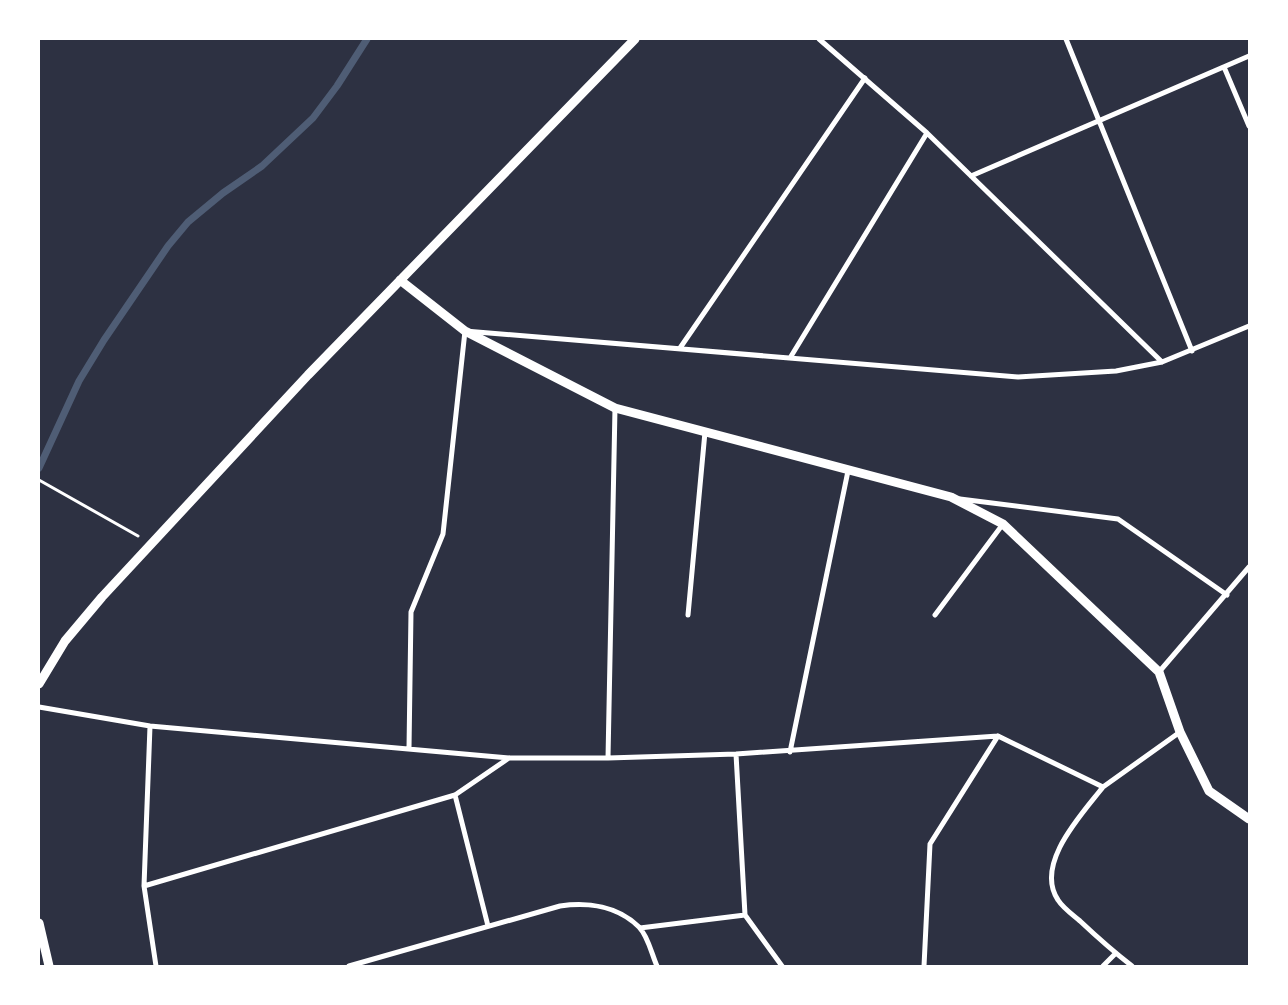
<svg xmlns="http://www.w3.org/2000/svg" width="1288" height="1005" viewBox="0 0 1288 1005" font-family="Georgia,serif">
  <rect width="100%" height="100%" fill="#2d3142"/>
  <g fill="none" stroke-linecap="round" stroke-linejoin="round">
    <path stroke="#4f5d75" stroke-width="7" d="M39 468 79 381 104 340 168 246 188 222 223 193 262 166 313 118 337 86 367 39"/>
    <path stroke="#fff" stroke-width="3" d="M39 480 138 536"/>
    <path stroke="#fff" stroke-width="5" d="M819 39 927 133 1162 362
      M1066 39 1192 351
      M1224 67 1249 126
      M971 176 1249 56
      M680 348 865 78
      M790 358 927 133
      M960 499 1118 519 1227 595
      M688 615 705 432
      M935 615 1003 524
      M1159 672 1249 567
      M39 707 150 726 509 758H608L736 754 998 736 1103 787 1180 732
      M150 726 144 886 156 966
      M409 748 411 612 443 534 465 331 1018 377 1116 371 1162 362 1249 326
      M790 752 848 471
      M736 754 745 915 782 966
      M608 758 615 408
      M1103 787C1082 814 1034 864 1058 900 1063 908 1073 915 1080 921 1097 937 1114 952 1132 966
      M455 795 488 926
      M144 886 455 795 509 758
      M640 928 745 915
      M349 966 560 906C588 902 618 906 639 927 648 936 652 955 657 966
      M924 966 930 844 998 736
      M1103 966 1116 953"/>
    <path stroke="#fff" stroke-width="9" d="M400 280 465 331 615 408 951 497 1003 524 1159 672 1180 732 1209 791 1249 819
      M39 684 65 641 102 597 308 375 635 39
      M39 923 49 966"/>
  </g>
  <rect width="1288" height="1005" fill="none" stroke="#ffffff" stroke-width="80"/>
</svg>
